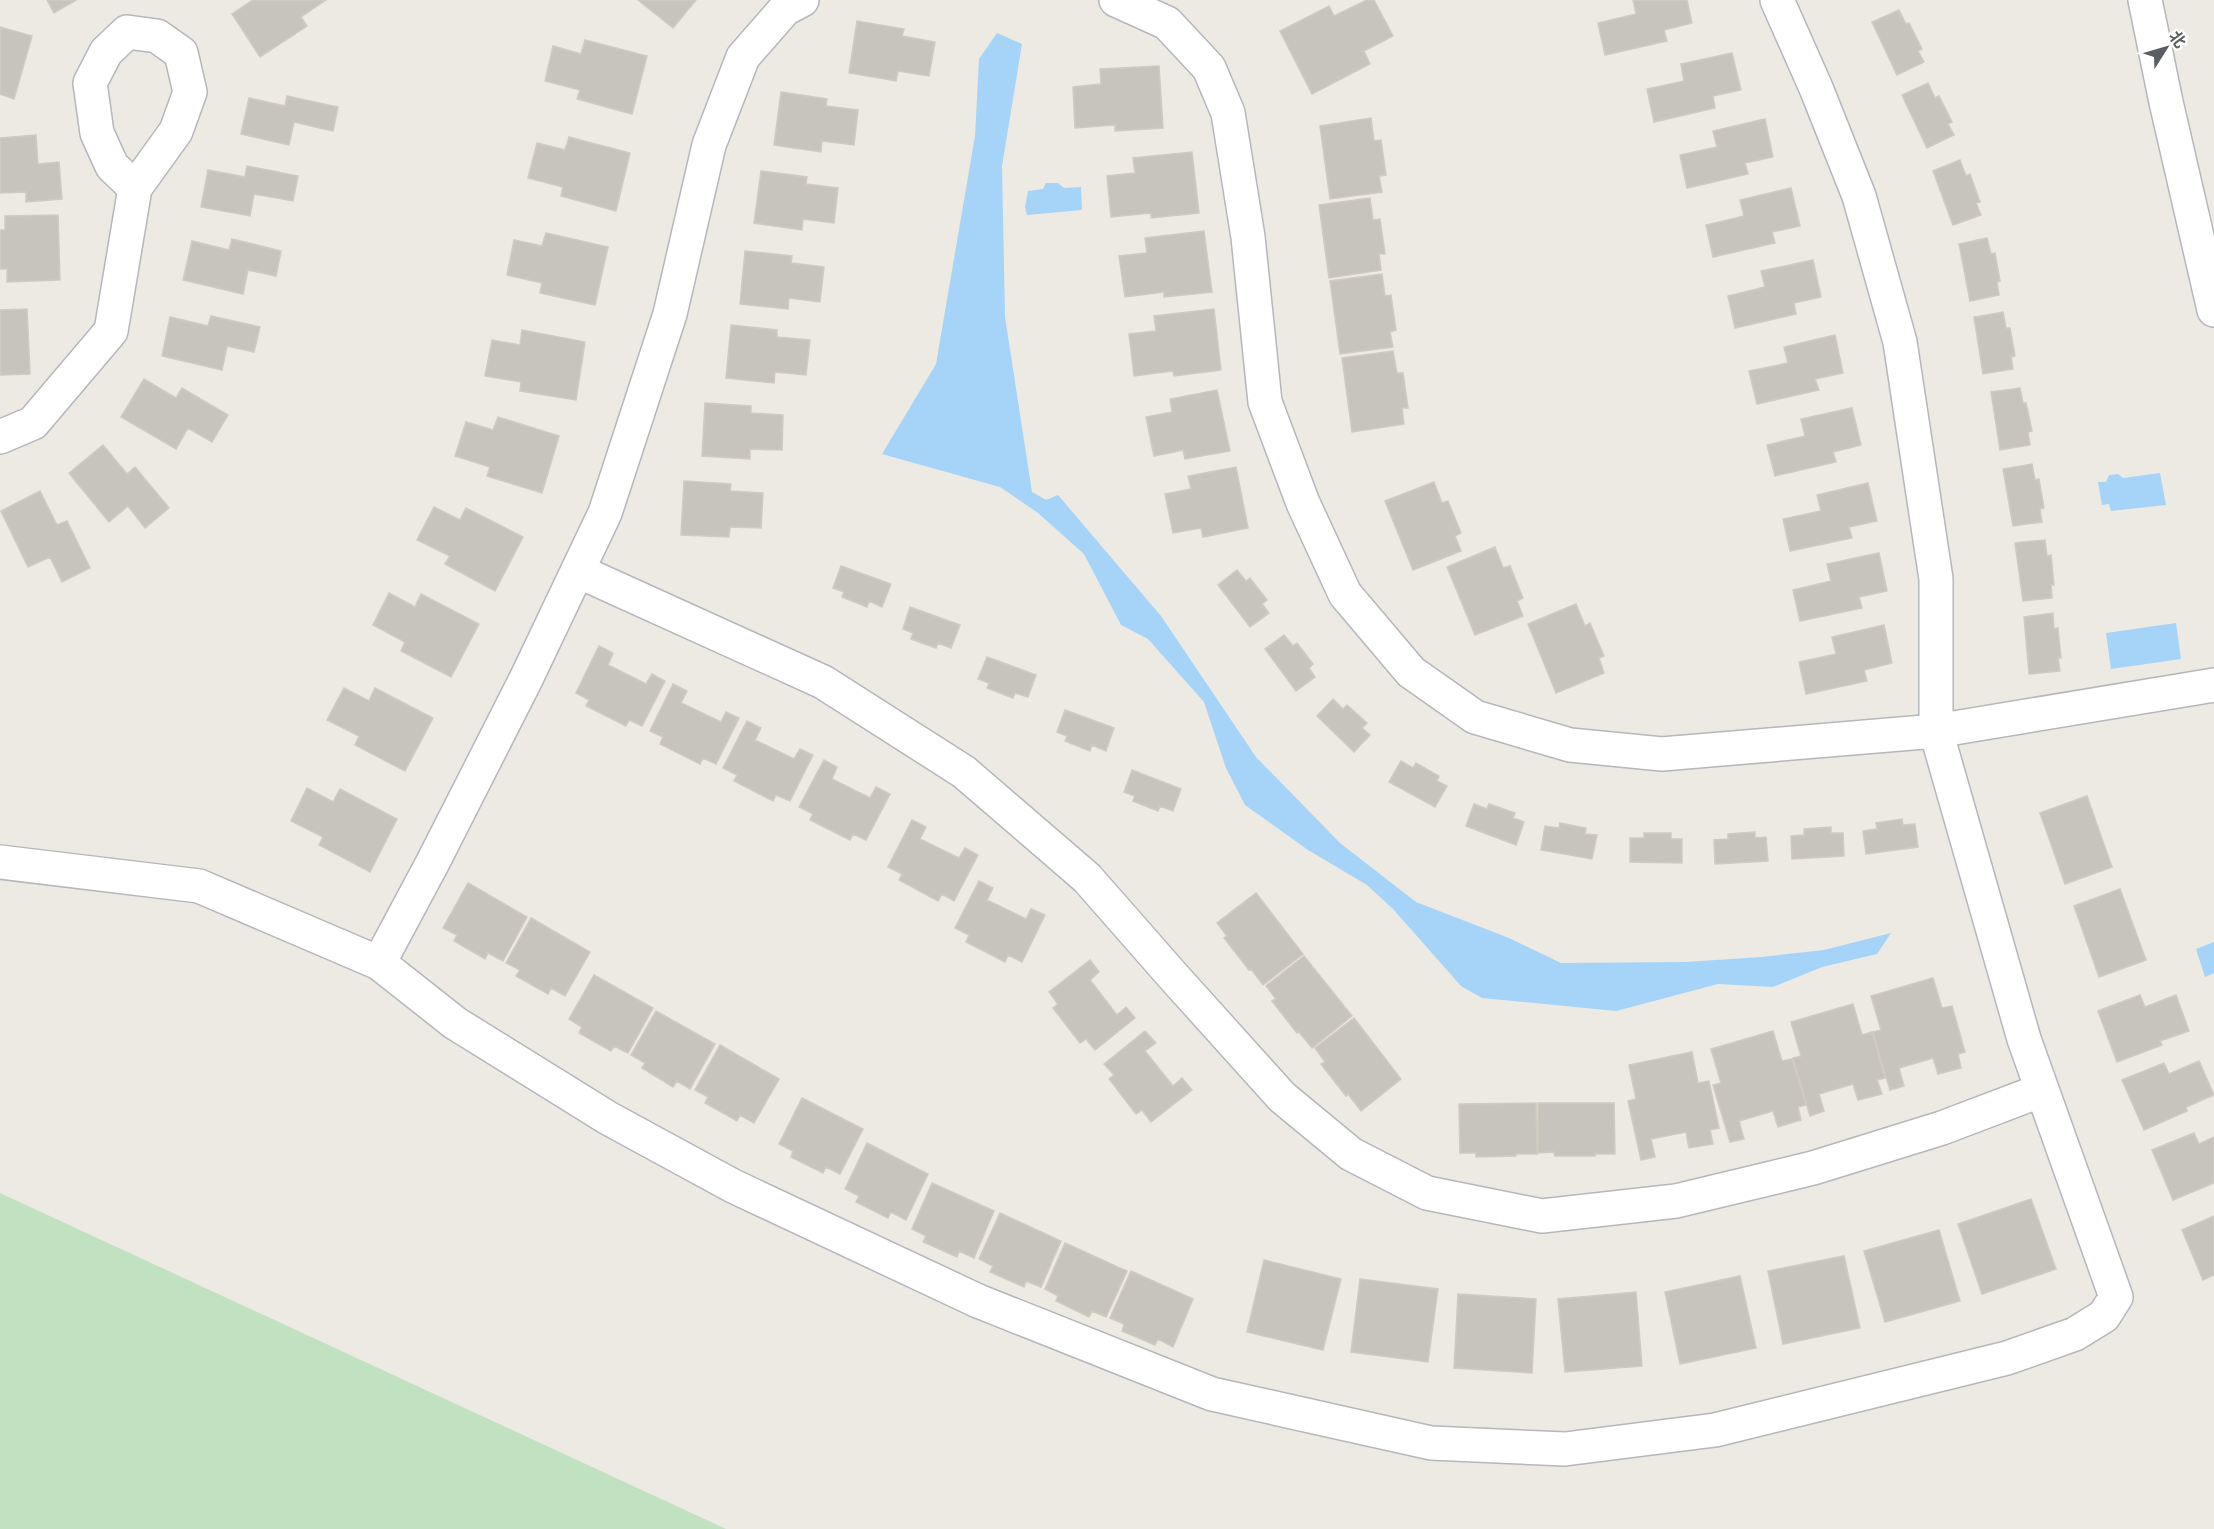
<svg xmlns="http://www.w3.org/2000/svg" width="2214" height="1529" viewBox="0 0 2214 1529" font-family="Rubik,'Noto Sans SC',sans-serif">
  <rect width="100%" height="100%" fill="#eceae2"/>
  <path fill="#c0e2c0" d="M0 1193 726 1529H0Z"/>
  <path fill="#a6d4f8" d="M997 33 1022 44 1002 166 1005 317 1032 492 1046 500 1058 495 1161 616 1256 757 1340 843 1416 902 1509 938 1561 963 1686 962 1761 957 1824 950 1891 933 1877 954 1822 967 1773 987 1718 984 1616 1011 1482 998 1461 986 1393 909 1367 885 1308 850 1245 805 1226 768 1204 702 1148 639 1121 625 1084 554 1038 513 1000 487 882 454 936 364 975 136 979 59Z
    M1046 183H1058L1064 188 1081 187 1082 210 1027 215 1025 207 1028 191 1043 189Z
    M2160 473 2166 505 2111 511 2109 504 2102 505 2098 482H2106L2109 475 2118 474 2123 478Z
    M2176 623 2181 659 2111 669 2106 633Z
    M2214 942V973L2205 977 2196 949Z"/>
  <path fill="#c7c4be" stroke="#d0cbc1" stroke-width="1.5" d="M47 0H76L54 13Z
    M253 0H326L301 17 307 26 260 57 232 14Z
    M638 0H696L673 28Z
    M1367 0H1374L1393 36 1364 51 1370 64 1312 94 1280 31 1329 6 1334 16Z
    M1633 0H1687L1692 23 1664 30 1667 41 1605 55 1598 23 1636 14Z
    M1899 10 1906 24 1909 23 1922 49 1918 51 1924 62 1897 75 1872 22Z
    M857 21 904 29 902 36 935 42 929 76 898 71 896 81 849 73Z
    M0 27 32 36 14 99 0 94Z
    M585 40 647 56 632 114 577 99 580 90 545 81 553 46 581 54Z
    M1732 53 1741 90 1713 96 1715 108 1654 122 1647 89 1684 81 1681 64Z
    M1159 66 1163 128 1115 131V125L1075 128 1073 87 1101 84 1100 69Z
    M1928 83 1935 98 1939 96 1952 122 1948 124 1954 135 1927 148 1902 95Z
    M781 92 827 99 826 106 858 110 854 145 822 141 821 152 774 145Z
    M287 96 338 107 333 131 294 122 289 145 241 134 249 98 285 106Z
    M1371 118 1374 141 1381 140 1386 175 1379 176 1382 192 1330 199 1320 126Z
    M1765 119 1773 157 1745 163 1748 174 1687 188 1680 155 1717 147 1713 131Z
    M36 135 38 164 59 162 62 199 26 202V192L0 193V138Z
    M569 137 630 153 616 211 561 196 563 187 528 178 537 143 565 150Z
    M1192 152 1199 213 1151 218V213L1111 217 1107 176 1135 173 1133 158Z
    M1960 160 1966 176 1970 174 1980 202 1976 203 1981 215 1953 225 1933 171Z
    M247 166 298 176 293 201 254 194 250 216 201 207 208 170 245 177Z
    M761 171 807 177 806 184 838 188 834 223 803 219 802 230 754 223Z
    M1791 188 1800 226 1772 232 1775 243 1713 257 1706 225 1744 216 1740 200Z
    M1370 198 1373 220 1380 219 1385 254H1379L1381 270 1329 278 1319 205Z
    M58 215 60 280 7 282V269H0V230H5V216Z
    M1204 231 1212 292 1164 297V292L1125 297 1119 256 1147 253 1145 238Z
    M546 233 608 247 595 305 540 293 542 283 507 275 514 240 542 246Z
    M1987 238 1991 254 1995 253 2000 281 1997 282 1999 295 1970 301 1959 244Z
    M232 239 281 251 276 276 248 270 243 294 183 280 192 241 229 250Z
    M745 251 792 256 791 263 824 267 820 302 789 298 788 309 740 304Z
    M1813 260 1821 297 1794 303 1796 314 1735 328 1728 296 1765 287 1761 271Z
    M1382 274 1385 296 1391 295 1396 330 1390 332 1393 347 1340 354 1330 281Z
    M27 309 30 374 0 375V310Z
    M1214 309 1221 370 1174 376 1173 371 1134 376 1129 334 1156 331 1154 316Z
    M2003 312 2006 328H2010L2015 356 2011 357 2013 369 1983 374 1974 317Z
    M211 316 260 327 254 352 227 346 222 370 162 356 170 317 208 326Z
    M731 325 777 330V337L810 340 806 375 775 372 774 383 726 378Z
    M522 330 585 342 576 400 520 391 521 382 485 376 492 340 520 345Z
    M1835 335 1843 373 1815 379 1819 390 1757 404 1749 371 1788 363 1784 347Z
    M1393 351 1397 373H1403L1408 408H1402L1404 424 1352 432 1342 358Z
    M144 379 176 398 182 388 228 415 212 442 188 428 176 449 121 417Z
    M2020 388 2023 403H2026L2032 431 2028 432 2030 445 2000 450 1991 392Z
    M1217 390 1230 451 1185 459 1183 450 1154 456 1146 417 1172 412 1170 399Z
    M705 403 751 406V413L783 415 782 450 750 449V459L702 456Z
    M1852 408 1861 445 1833 452 1836 462 1775 476 1767 445 1805 436 1801 419Z
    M498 417 559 436 542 493 487 476 490 467 455 456 466 422 493 430Z
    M103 445 127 474 135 467 169 508 145 528 128 506 109 522 69 473Z
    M2032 464 2035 480 2039 479 2044 508 2040 509 2042 522 2013 526 2003 469Z
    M1236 467 1248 528 1203 537 1201 528 1173 533 1165 494 1191 489 1188 476Z
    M684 481 731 484 730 491 763 493 761 528 730 527 729 537 681 535Z
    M1434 482 1442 503 1448 501 1461 533 1455 536 1461 551 1413 570 1385 501Z
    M1868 483 1877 521 1849 527 1852 538 1790 551 1783 519 1821 511 1817 495Z
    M40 491 57 525 67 521 90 568 62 582 50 557 28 567 1 511Z
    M434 507 460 520 466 508 523 537 495 591 445 564 450 556 417 540Z
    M2045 540 2047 556 2051 555 2054 585H2051L2052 598 2023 601 2015 543Z
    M1495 547 1503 568 1510 566 1523 598 1517 601 1523 616 1475 635 1447 567Z
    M1879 553 1887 591 1859 597 1862 608 1800 621 1793 590 1831 581 1827 564Z
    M841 566 891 584 882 607 869 601 867 607 842 597 844 592 833 588Z
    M1237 570 1246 581 1250 578 1267 600 1262 604 1269 613 1250 627 1218 585Z
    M389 593 415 607 421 594 479 624 451 677 401 651 405 642 373 625Z
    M1576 604 1585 626 1590 623 1604 656 1599 658 1604 673 1556 693 1528 624Z
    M910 607 960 625 951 648 938 643 936 648 911 639 913 633 903 629Z
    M2053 613 2054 629 2058 628 2061 658H2058L2060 671 2029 674 2024 617Z
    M1884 625 1892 663 1864 670 1867 681 1806 694 1799 662 1836 654 1832 637Z
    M1284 635 1293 646 1297 643 1313 664 1309 668 1315 677 1296 691 1265 649Z
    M599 646 613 653 608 665 646 684 652 674 665 681 642 726 629 720 626 726 586 706 589 700 576 693Z
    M987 657 1036 675 1028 697 1015 693 1013 698 987 688 989 683 978 679Z
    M673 684 687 691 681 703 721 722 726 712 739 718 716 764 703 758 700 764 660 744 663 737 650 731Z
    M344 688 369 701 375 688 433 718 405 771 355 745 359 736 327 720Z
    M1333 699 1343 709 1347 705 1367 723 1362 728 1370 735 1354 752 1317 716Z
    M1065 710 1114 728 1106 751 1092 745 1090 751 1065 741 1067 736 1057 732Z
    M747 721 761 728 755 740 794 759 800 749 813 755 790 801 776 795 773 801 734 781 737 775 723 768Z
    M824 760 837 767 832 779 870 798 876 787 890 794 866 840 853 834 850 840 810 820 813 814 799 807Z
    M1401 761 1413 768 1416 763 1439 776 1437 781 1447 786 1435 807 1389 782Z
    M1132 770 1181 789 1173 811 1160 806 1158 811 1133 801 1135 796 1124 792Z
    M307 788 333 802 340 789 397 819 370 872 319 845 323 837 291 821Z
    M2087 796 2112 867 2065 884 2040 813Z
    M1474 804 1487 809 1489 804 1515 813 1513 818 1524 822 1516 845 1466 826Z
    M1902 819 1903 825 1915 824 1918 847 1866 854 1863 831 1877 829 1876 823Z
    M912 820 926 827 920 839 959 858 965 848 978 855 954 901 942 894 938 901 899 880 902 874 888 867Z
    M1560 823 1586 828 1585 834 1597 835 1592 859 1541 850 1545 826 1559 828Z
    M1831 827V833H1843L1844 856 1792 859 1791 836 1804 835V829Z
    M1755 832V838L1766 837 1768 861 1715 864 1714 840 1728 839V834Z
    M1644 833H1671V839H1682V863L1630 862V838H1644Z
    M979 881 993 888 987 900 1026 919 1031 909 1045 915 1022 962 1008 955 1005 962 966 942 969 935 955 928Z
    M468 883 527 917 503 961 488 953 485 959 454 941 457 935 443 928Z
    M2120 889 2146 960 2099 977 2074 906Z
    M1256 893 1303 954 1263 985 1251 969 1249 970 1224 938 1227 936 1217 923Z
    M531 918 590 952 565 996 551 988 548 994 516 976 520 970 506 963Z
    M1304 956 1352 1016 1312 1048 1299 1032 1297 1033 1272 1001 1276 999 1266 986Z
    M1090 960 1099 972 1090 980 1117 1015 1126 1007 1135 1018 1095 1050 1086 1039 1080 1043 1053 1008 1058 1004 1049 992Z
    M594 975 653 1008 628 1053 614 1046 611 1051 579 1033 582 1027 569 1019Z
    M1933 978 1942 1008 1952 1006 1965 1052 1958 1054 1961 1068 1938 1074 1933 1058 1899 1068 1904 1086 1890 1090 1873 1032 1881 1030 1871 996Z
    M2140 995 2145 1007 2176 995 2189 1031 2160 1041 2162 1045 2117 1062 2098 1011Z
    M1853 1004 1862 1035 1872 1032 1885 1078 1877 1080 1882 1094 1858 1100 1853 1084 1819 1094 1824 1111 1810 1116 1793 1058 1801 1056 1791 1022Z
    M656 1011 715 1044 690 1089 677 1081 673 1087 642 1068 645 1063 631 1055Z
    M1354 1018 1401 1079 1361 1111 1348 1094 1346 1096 1321 1064 1325 1062 1315 1048Z
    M1145 1031 1156 1043 1145 1051 1173 1086 1182 1078 1192 1090 1151 1122 1142 1110 1136 1114 1109 1079 1114 1075 1104 1064Z
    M1773 1031 1782 1061 1792 1059 1806 1105 1798 1107 1801 1120 1778 1127 1773 1111 1739 1121 1744 1139 1730 1142 1713 1085 1721 1083 1711 1049Z
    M720 1045 779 1079 754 1123 740 1115 737 1121 705 1103 708 1097 695 1090Z
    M1692 1052 1698 1083 1709 1081 1719 1128 1710 1130 1713 1144 1689 1148 1686 1132 1651 1139 1655 1157 1641 1160 1628 1101 1636 1099 1629 1065Z
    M2199 1061 2214 1095 2186 1107 2187 1111 2144 1130 2122 1080 2164 1063 2169 1074Z
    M802 1098 863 1129 840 1174 826 1167 823 1173 791 1157 793 1151 779 1144Z
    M1536 1103 1537 1154H1516V1156L1476 1157V1153H1460L1459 1104Z
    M1538 1103H1614L1615 1154H1595V1156H1555L1554 1152 1538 1153Z
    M2194 1133 2199 1144 2214 1137V1183L2173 1200 2152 1150Z
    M867 1143 928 1174 906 1220 891 1212 888 1218 856 1202 859 1196 845 1189Z
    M932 1183 994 1211 974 1258 959 1251 957 1257 923 1242 926 1236 912 1229Z
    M2031 1199 2056 1269 1982 1294 1958 1224Z
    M1000 1213 1061 1241 1041 1287 1026 1281 1024 1287 990 1272 993 1266 979 1259Z
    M2214 1216V1275L2203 1280 2182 1230Z
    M1939 1230 1960 1301 1885 1322 1864 1251Z
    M1065 1243 1127 1271 1106 1317 1092 1311 1089 1317 1056 1301 1058 1296 1045 1289Z
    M1844 1256 1860 1328 1783 1344 1768 1271Z
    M1264 1260 1341 1279 1323 1350 1247 1332Z
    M1131 1271 1193 1299 1173 1347 1158 1339 1155 1345 1122 1331 1124 1324 1110 1318Z
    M1740 1276 1756 1348 1680 1364 1665 1292Z
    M1360 1279 1438 1289 1428 1362 1351 1352Z
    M1636 1292 1642 1366 1565 1372 1558 1299Z
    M1458 1294 1536 1299 1532 1373 1454 1368Z"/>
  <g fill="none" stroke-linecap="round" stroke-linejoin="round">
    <defs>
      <path id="minor" d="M1116 0 1167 23 1209 68 1228 113 1248 237 1265 402 1303 503 1345 594 1411 672 1475 717 1570 745 1662 754 1936 731 2214 685
        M2145 0 2166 102 2214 310
        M0 437 33 423 111 331 135 188 176 131 190 92 181 53 157 36 127 32 106 52 90 83 97 133 112 166 135 188
        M578 571 823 682 964 772 1087 878 1173 976 1282 1097 1351 1154 1427 1193 1542 1216 1676 1201 1813 1168 1942 1128 2042 1090
        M0 862 199 886 379 963 455 1023 608 1118 733 1186 978 1301 1212 1394 1431 1443 1565 1449 1715 1430 2007 1358 2075 1334 2104 1316 2116 1297 2024 1039 1936 731V579L1900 342 1859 196 1816 88 1777 0
        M379 963 433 862 526 679 605 513 670 314 709 145 743 57 785 9 802 0"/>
    </defs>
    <use href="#minor" stroke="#b4b7bb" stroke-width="36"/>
    <use href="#minor" stroke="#fff" stroke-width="33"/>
  </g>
  <g transform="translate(2166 48) rotate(53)" stroke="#ffffff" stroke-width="4.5" paint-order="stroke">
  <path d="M0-4.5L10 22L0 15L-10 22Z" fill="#5a5d61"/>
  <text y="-9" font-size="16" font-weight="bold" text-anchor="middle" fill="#5a5d61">北</text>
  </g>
</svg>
